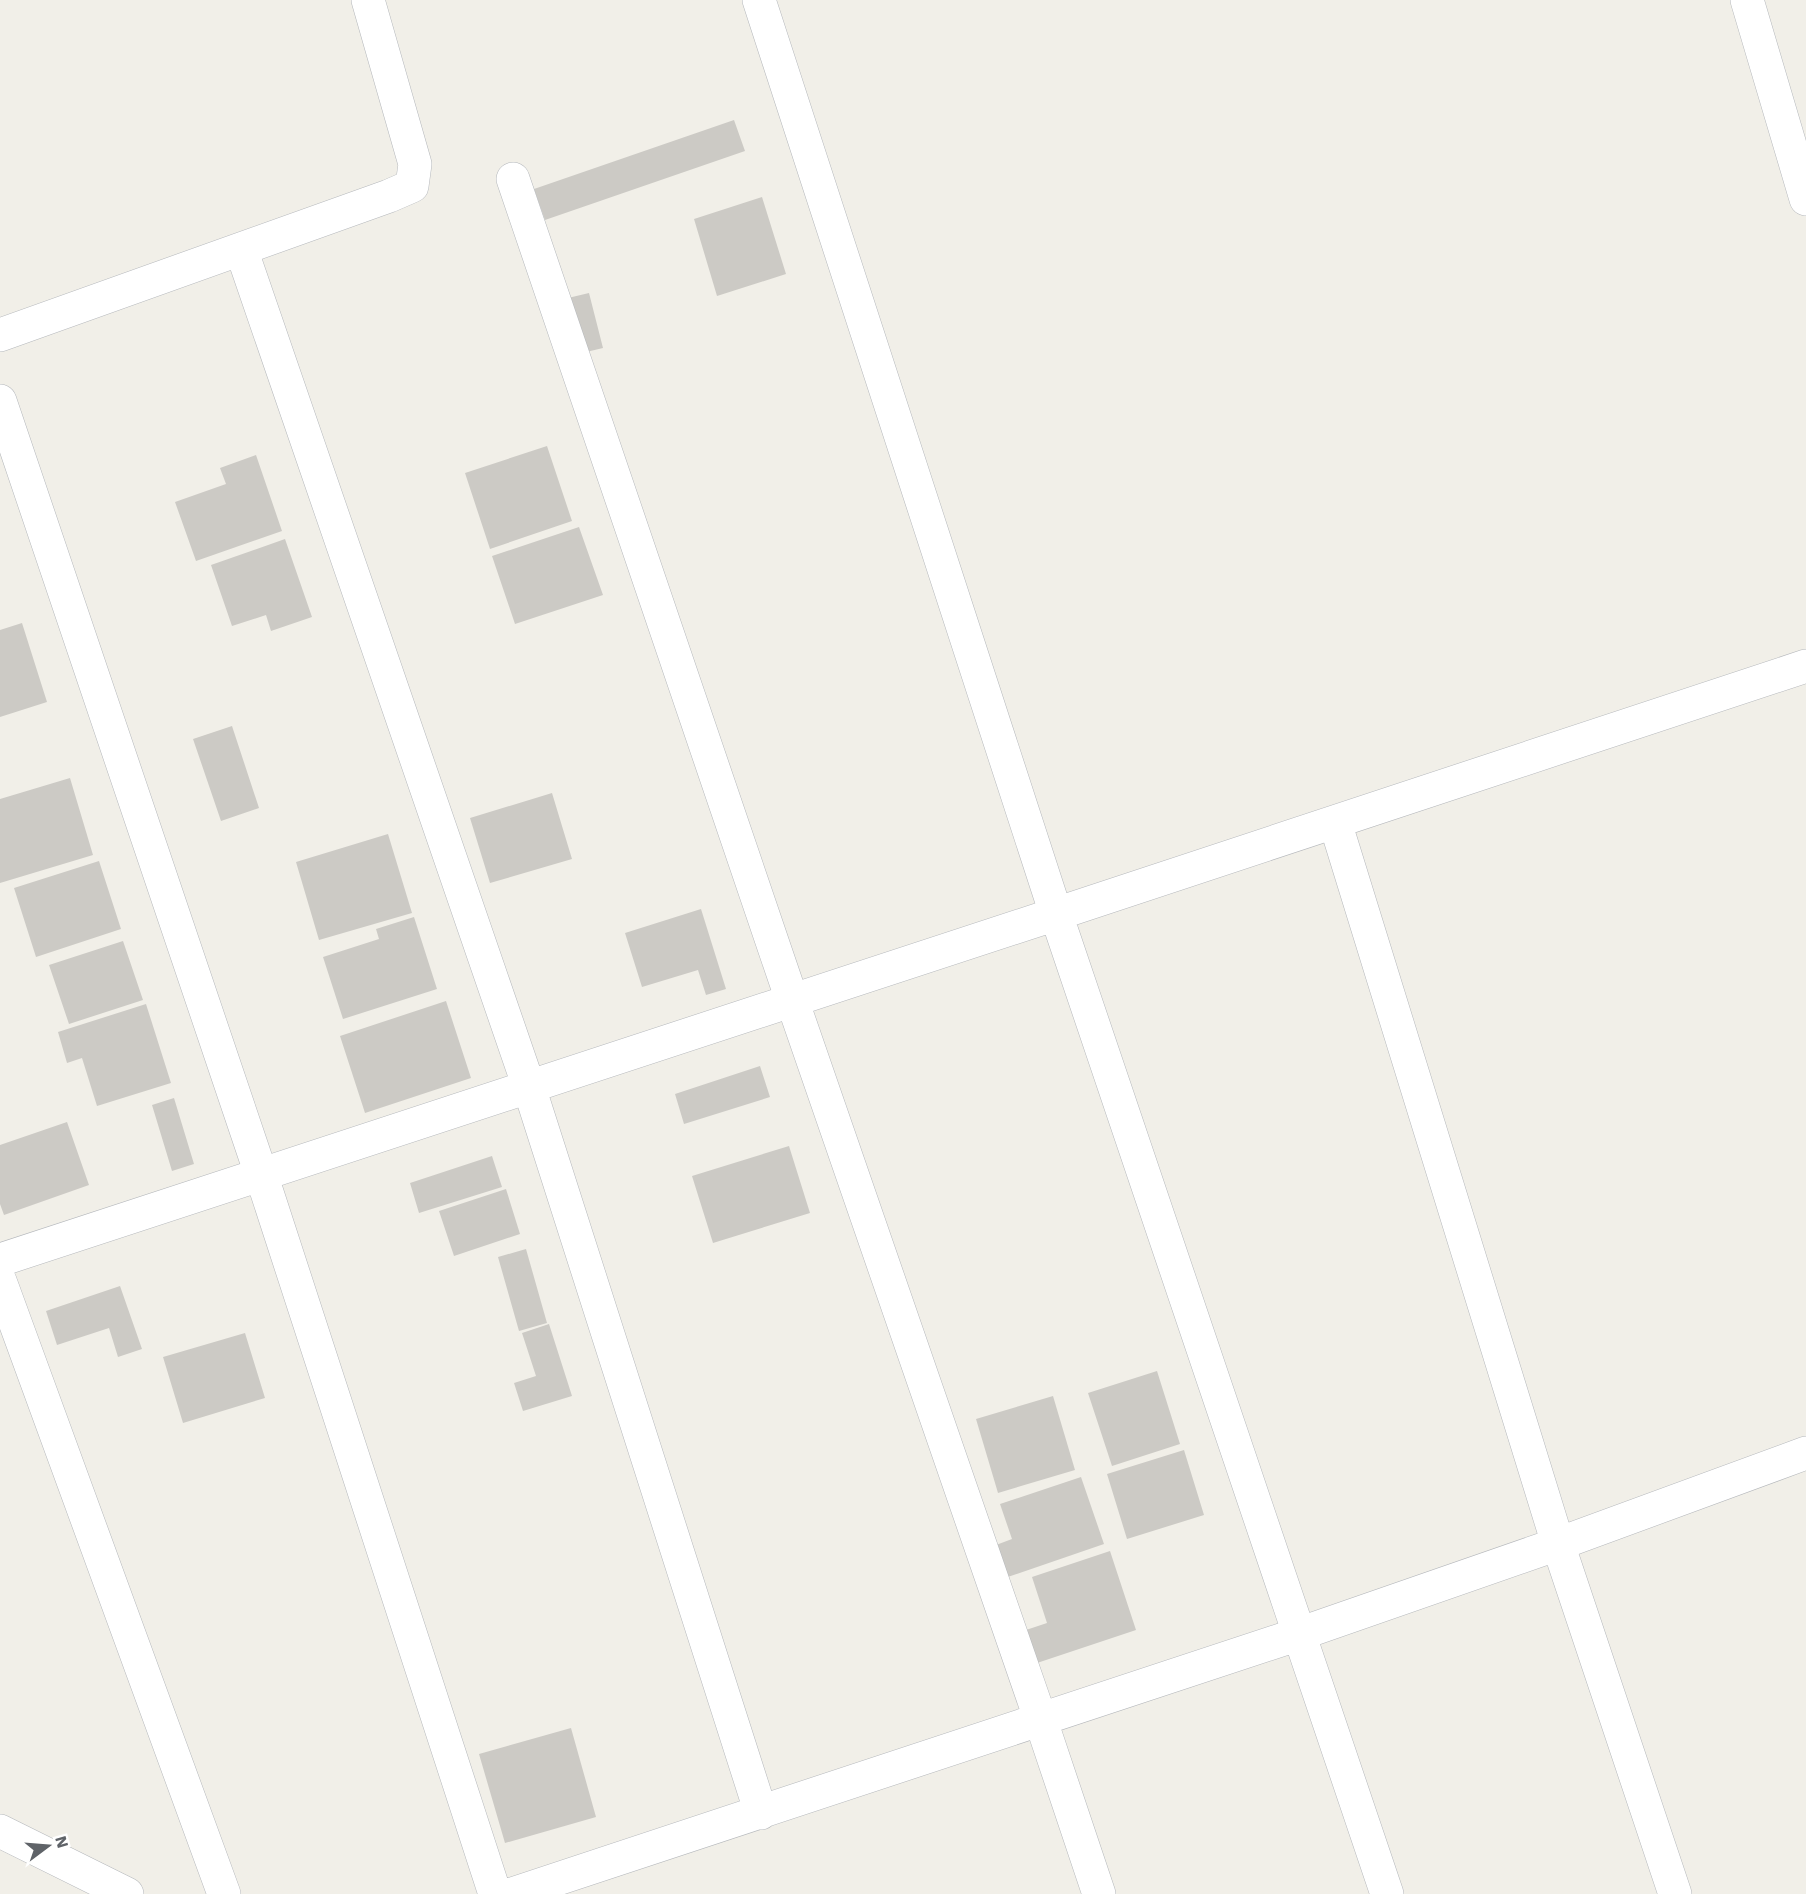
<svg xmlns="http://www.w3.org/2000/svg" width="1806" height="1894" viewBox="0 0 1806 1894" font-family="'Work Sans',sans-serif">
  <rect width="100%" height="100%" fill="#f1efe8"/>
  <path fill="#cccac5" d="M734 120 745 151 545 220 534 189Z
    M762 197 786 274 717 296 694 219Z
    M589 293 603 348 582 353 568 298Z
    M547 446 572 521 490 549 465 473Z
    M256 455 282 531 196 561 175 502 226 484 220 468Z
    M579 527 603 595 515 624 492 556Z
    M285 539 312 617 271 631 266 615 232 626 211 565Z
    M22 623 47 702 0 717V630Z
    M232 726 259 808 221 821 193 739Z
    M70 778 93 855 0 883V799Z
    M552 793 572 859 490 883 470 818Z
    M388 834 412 913 319 940 296 862Z
    M99 861 121 929 36 957 14 888Z
    M701 909 726 989 706 995 698 970 642 987 625 933Z
    M414 917 437 989 343 1019 323 957 379 939 376 929Z
    M123 941 143 1000 69 1024 49 965Z
    M446 1001 471 1078 365 1113 340 1036Z
    M146 1004 171 1083 97 1106 82 1058 67 1063 58 1032Z
    M760 1066 770 1097 684 1124 675 1094Z
    M174 1098 194 1164 172 1171 152 1105Z
    M67 1122 89 1185 4 1215 0 1204V1145Z
    M789 1146 810 1213 713 1243 692 1176Z
    M492 1156 502 1187 419 1213 410 1183Z
    M506 1189 520 1234 454 1256 439 1211Z
    M526 1249 547 1323 519 1331 498 1257Z
    M120 1286 142 1349 118 1357 109 1328 57 1345 46 1311Z
    M549 1324 572 1396 523 1411 514 1383 536 1376 522 1333Z
    M245 1333 265 1398 183 1423 163 1357Z
    M1157 1371 1180 1444 1112 1466 1088 1393Z
    M1053 1396 1075 1470 998 1493 976 1419Z
    M1184 1450 1204 1515 1127 1539 1107 1474Z
    M1081 1477 1104 1544 999 1580 988 1548 1012 1539 1000 1504Z
    M1110 1551 1136 1630 1034 1664 1023 1631 1047 1623 1032 1577Z
    M571 1728 596 1817 505 1843 479 1754Z"/>
  <g fill="none" stroke-linecap="round" stroke-linejoin="round">
    <defs>
      <path id="minor" d="M759 0 1056 914 1387 1894
        M1747 0 1806 199
        M513 179 792 1000 1040 1718 1099 1894
        M241 249 529 1087 761 1813
        M0 335 389 196 412 186 415 164 368 0
        M0 401 261 1174 495 1894
        M1335 822 1558 1544 1806 1453
        M0 1260 1056 914 1806 666
        M0 1281 224 1894
        M512 1894 1299 1634 1558 1544 1675 1894"/>
      <path id="tertiary" d="M0 1831 127 1894"/>
    </defs>
    <use href="#minor" stroke="#b5b8bc" stroke-width="34"/>
    <use href="#tertiary" stroke="#b5b8bc" stroke-width="34"/>
    <use href="#minor" stroke="#fff" stroke-width="33"/>
    <use href="#tertiary" stroke="#fff" stroke-width="33"/>
  </g>
  <g transform="translate(48 1846) rotate(74)" stroke="#ffffff" stroke-width="4.5" paint-order="stroke">
  <path d="M0-4.5L10 22L0 15L-10 22Z" fill="#5f6368"/>
  <text y="-9" font-size="16" font-weight="bold" text-anchor="middle" fill="#5f6368">N</text>
  </g>
</svg>
